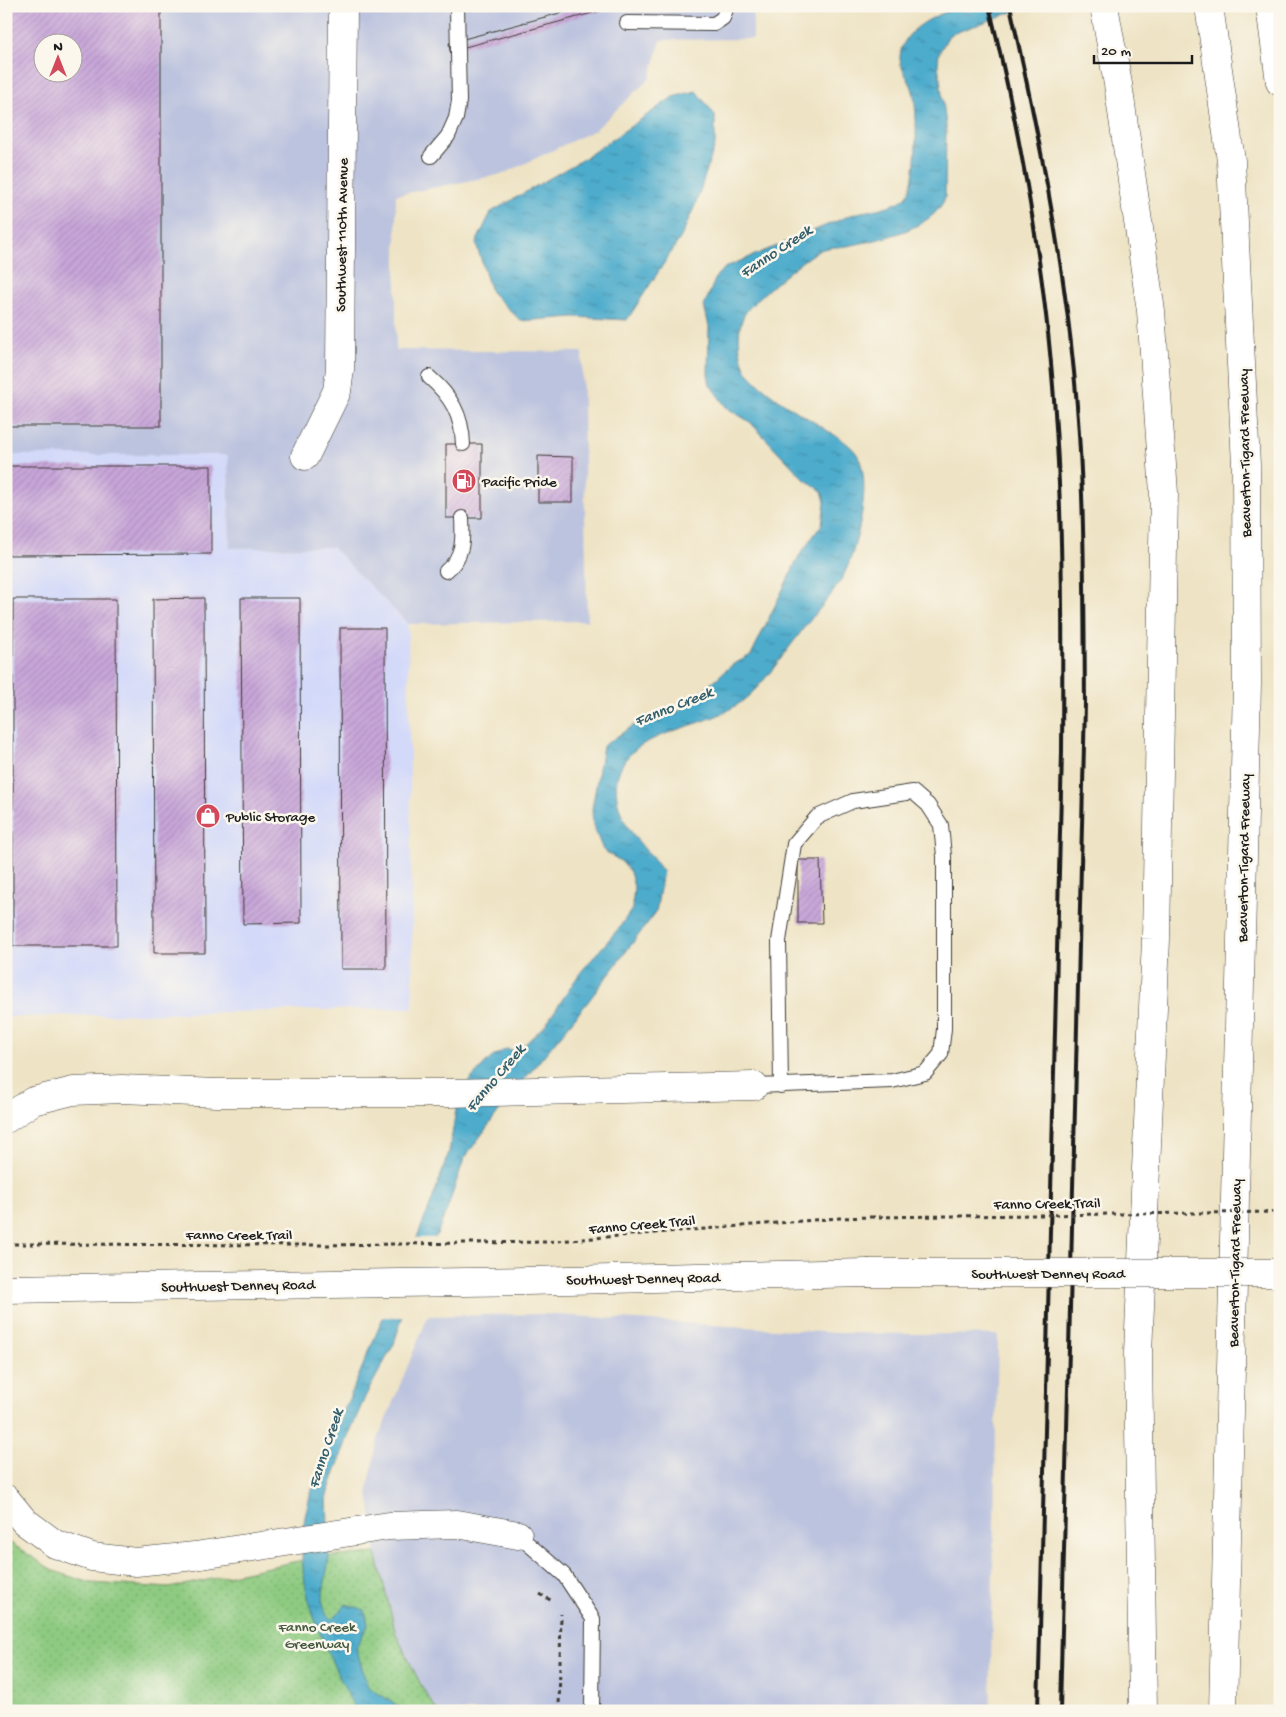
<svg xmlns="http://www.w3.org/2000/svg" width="1286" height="1717" viewBox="0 0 1286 1717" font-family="'Gochi Hand',sans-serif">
  <defs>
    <pattern id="green-dots" width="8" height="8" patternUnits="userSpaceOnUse" patternTransform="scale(1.25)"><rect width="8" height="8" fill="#8ecb81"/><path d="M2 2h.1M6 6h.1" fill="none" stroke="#7aae6f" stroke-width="1.8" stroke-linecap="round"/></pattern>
    <pattern id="water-ripples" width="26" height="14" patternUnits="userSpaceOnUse" patternTransform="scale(1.25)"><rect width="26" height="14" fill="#4daccc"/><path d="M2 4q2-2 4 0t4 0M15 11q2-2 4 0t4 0" fill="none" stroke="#3f8ba5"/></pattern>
    <pattern id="building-hatch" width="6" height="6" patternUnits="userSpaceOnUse" patternTransform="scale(1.25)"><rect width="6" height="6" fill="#c8a6d9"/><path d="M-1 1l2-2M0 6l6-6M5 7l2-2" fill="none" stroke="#ab8eba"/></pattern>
  </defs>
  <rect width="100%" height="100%" fill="#fbf7ec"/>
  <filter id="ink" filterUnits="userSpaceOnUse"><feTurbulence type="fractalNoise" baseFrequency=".02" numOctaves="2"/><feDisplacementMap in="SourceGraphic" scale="10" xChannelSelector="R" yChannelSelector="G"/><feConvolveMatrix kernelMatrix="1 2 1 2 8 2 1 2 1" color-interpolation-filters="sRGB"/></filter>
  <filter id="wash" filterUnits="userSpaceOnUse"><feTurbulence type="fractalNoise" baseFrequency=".0096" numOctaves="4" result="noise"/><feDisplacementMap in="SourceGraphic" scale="20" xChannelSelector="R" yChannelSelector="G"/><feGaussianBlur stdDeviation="1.12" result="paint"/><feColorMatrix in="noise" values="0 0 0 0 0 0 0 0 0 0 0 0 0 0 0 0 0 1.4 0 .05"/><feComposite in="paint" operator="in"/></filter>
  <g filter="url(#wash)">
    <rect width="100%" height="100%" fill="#eee3c4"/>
    <path fill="#d3d9f9" d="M6 455H228L230 548 332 547 408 624 413 1008 6 1017Z"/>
    <path fill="#bcc3de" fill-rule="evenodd" d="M6 6H753V39L661 40 650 78 595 130 503 174 396 195V350L582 352 587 621 408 624 332 547 230 548 228 455H6ZM42 42H72V72H42Z
      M543 1314 836 1333 998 1335 990 1711H437L422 1687 396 1634 376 1553 368 1489 378 1439 428 1316Z"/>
    <path fill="url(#green-dots)" stroke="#55744e" d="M6 1540 54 1571 91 1583 169 1588 312 1558 376 1553 396 1634 422 1687 437 1711H6Z"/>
    <path fill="url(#water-ripples)" stroke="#346474" d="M962 6H1029L949 35 939 53 938 64 946 125 945 198C933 230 877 240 847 246 838 247 826 247 818 251 805 257 754 300 746 312 739 322 738 338 740 350 742 358 743 366 748 373 766 395 804 415 828 431 838 437 852 445 858 456 872 484 858 541 847 568 836 594 814 613 798 636 781 657 762 687 740 703 712 723 678 726 649 741 615 757 609 788 624 820 633 838 651 855 663 871L656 912 587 1003 501 1108 464 1159 448 1207 400 1324 394 1344 366 1395 349 1434 327 1495 329 1557 322 1600 326 1614 332 1620 346 1604 365 1610 368 1625 356 1648 368 1687 406 1711H356C327 1651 293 1591 304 1523 306 1509 310 1496 314 1482L430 1206 449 1152 457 1104 468 1082 491 1058 506 1049 518 1051 546 1024 580 973 619 928 632 909 634 887 630 872 622 862 603 850 593 825 592 809 603 746 646 717 679 711 732 665 751 655 799 556 822 524 825 502 822 491 804 479 750 422 727 408 710 385 708 374 709 326 704 306 717 275 726 267 856 213C868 211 898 206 906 197 918 184 918 109 913 91 910 79 899 69 900 56 903 27 939 14 962 6Z
      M696 91 715 115V145L696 203 681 237 627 320 574 317 521 321 491 292 476 243 491 212 585 158 673 97Z"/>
    <path fill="#eee3c4" d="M414 1238H438L405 1317H381Z"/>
    <g id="blocks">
      <path fill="url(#building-hatch)" fill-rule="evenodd" d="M6 6H161V426H6ZM42 42H72V72H42Z
        M586 6 615 7 450 51 449 43Z
        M446 444H482V518H446Z
        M538 456 573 457V502H538Z
        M6 466H211V554L6 555Z
        M204 598 205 953H154L153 599Z
        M241 598H300L301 923 243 924Z
        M13 599H116L117 946H13Z
        M340 628H385L386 969H341Z
        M798 860H820L822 923H798Z"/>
    </g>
  </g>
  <g filter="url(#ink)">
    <use href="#blocks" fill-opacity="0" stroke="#3c3a35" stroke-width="1"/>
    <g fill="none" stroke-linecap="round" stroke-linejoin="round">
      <defs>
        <path id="service" d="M627 23 714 24 723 18 727 6
          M431 156 448 136 456 118 459 101 457 6
          M429 377C451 396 462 415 463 444
          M446 571C464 557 463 539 462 518
          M754 1086 892 1081 925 1073 941 1054 944 1029V856L941 825 928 805 913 792 853 801 817 817 794 844 779 941 781 1086
          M518 1535 564 1575 593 1619 592 1711"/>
        <path id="minor" d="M305 456 337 391 340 369 343 6
          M6 1119 33 1101 73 1091 122 1089 217 1093H448L754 1086
          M6 1499 24 1521 55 1544 92 1557 136 1562 195 1556 389 1526 457 1524 518 1535"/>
        <path id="tertiary" d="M6 1289 527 1281 867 1273"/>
        <path id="motorway" d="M1104 6 1118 84 1151 311 1164 493 1156 939 1138 1353 1143 1711
          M1209 6 1231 161 1246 465 1247 684 1223 1711
          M1270 6 1280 82"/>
      </defs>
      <use href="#service" stroke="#3c3a35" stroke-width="16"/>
      <use href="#minor" stroke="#3c3a35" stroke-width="29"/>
      <use href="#tertiary" stroke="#3c3a35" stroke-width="29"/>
      <use href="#motorway" stroke="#3c3a35" stroke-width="29"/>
      <path stroke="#3c3a35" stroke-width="3" stroke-dasharray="4 4" stroke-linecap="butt" d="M6 1244 323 1245 545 1242 839 1218 871 1217
        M540 1594 552 1601
        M559 1711 561 1614"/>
      <use href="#service" stroke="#fff" stroke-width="14"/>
      <use href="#minor" stroke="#fff" stroke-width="28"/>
      <use href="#tertiary" stroke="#fff" stroke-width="28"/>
      <use href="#motorway" stroke="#fff" stroke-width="28"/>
      <path stroke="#1c1c1c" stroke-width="4" d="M989 6C1014 108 1034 211 1046 315 1063 460 1063 606 1062 752L1038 1711
        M1010 6C1037 127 1062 248 1074 372 1085 482 1084 593 1085 704L1060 1711"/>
      <defs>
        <path id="tertiary-bridge" d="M867 1273H1280"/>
      </defs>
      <use href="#tertiary-bridge" stroke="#3c3a35" stroke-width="29" stroke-linecap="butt"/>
      <path stroke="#3c3a35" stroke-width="3" stroke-dasharray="4 4" stroke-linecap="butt" d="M871 1217 1280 1212"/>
      <use href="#tertiary-bridge" stroke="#fff" stroke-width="28"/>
    </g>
  </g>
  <defs>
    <symbol id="fuel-disc" viewBox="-11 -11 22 22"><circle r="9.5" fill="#d1495b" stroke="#fbf7ec"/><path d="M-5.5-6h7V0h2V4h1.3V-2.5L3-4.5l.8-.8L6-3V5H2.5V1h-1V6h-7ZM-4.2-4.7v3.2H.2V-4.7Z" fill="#fff"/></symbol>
    <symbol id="shop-disc" viewBox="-11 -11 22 22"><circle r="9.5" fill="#d1495b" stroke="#fbf7ec"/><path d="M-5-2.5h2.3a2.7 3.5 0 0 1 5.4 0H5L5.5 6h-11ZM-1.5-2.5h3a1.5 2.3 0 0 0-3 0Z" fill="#fff"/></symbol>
  </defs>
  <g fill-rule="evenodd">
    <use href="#fuel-disc" x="450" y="467" width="28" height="28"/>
    <use href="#shop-disc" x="194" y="802" width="28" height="28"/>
  </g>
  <g text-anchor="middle" stroke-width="5" stroke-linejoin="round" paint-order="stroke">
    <g font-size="15" fill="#1c1c1c" stroke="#fbf7ec">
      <text transform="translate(341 235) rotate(-89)" y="5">Southwest 110th Avenue</text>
      <text transform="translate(1244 453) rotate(-91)" y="5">Beaverton-Tigard Freeway</text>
      <text transform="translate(1243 858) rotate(-89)" y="5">Beaverton-Tigard Freeway</text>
      <text transform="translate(1047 1203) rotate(-1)" y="5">Fanno Creek Trail</text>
      <text transform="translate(642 1224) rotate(-5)" y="5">Fanno Creek Trail</text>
      <text x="239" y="1239">Fanno Creek Trail</text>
      <text transform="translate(1234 1263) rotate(-89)" y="5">Beaverton-Tigard Freeway</text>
      <text x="1048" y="1278">Southwest Denney Road</text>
      <text transform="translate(643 1278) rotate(-1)" y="5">Southwest Denney Road</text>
      <text transform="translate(238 1285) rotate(-1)" y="5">Southwest Denney Road</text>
    </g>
    <g font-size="15" fill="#1c1c1c" stroke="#fbf7ec" text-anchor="start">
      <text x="482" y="486">Pacific Pride</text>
      <text x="226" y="821">Public Storage</text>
    </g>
    <g font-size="15" fill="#44593f" stroke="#fbf7ec">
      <text x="317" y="1631">Fanno Creek<tspan x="317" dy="17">Greenway</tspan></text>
    </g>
    <g font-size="16" font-style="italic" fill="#325d6b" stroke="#fbf7ec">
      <text transform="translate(775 250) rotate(-34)" y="6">Fanno Creek</text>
      <text transform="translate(673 705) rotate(-22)" y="6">Fanno Creek</text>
      <text transform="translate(494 1077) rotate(-50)" y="6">Fanno Creek</text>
      <text transform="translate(324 1448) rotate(-72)" y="6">Fanno Creek</text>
    </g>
  </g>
  <rect width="1286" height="1717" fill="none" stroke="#fbf7ec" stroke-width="25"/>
  <g transform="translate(58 58)"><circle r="24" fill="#fbf7ec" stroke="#a29f99"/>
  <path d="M0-4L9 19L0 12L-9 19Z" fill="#d1495b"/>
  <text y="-8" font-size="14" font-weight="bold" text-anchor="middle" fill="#1c1c1c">N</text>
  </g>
  <path d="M1094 55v8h98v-8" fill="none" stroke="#1c1c1c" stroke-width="2.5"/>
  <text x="1101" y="55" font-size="15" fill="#1c1c1c" stroke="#fbf7ec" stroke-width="4" paint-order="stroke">20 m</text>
</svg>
